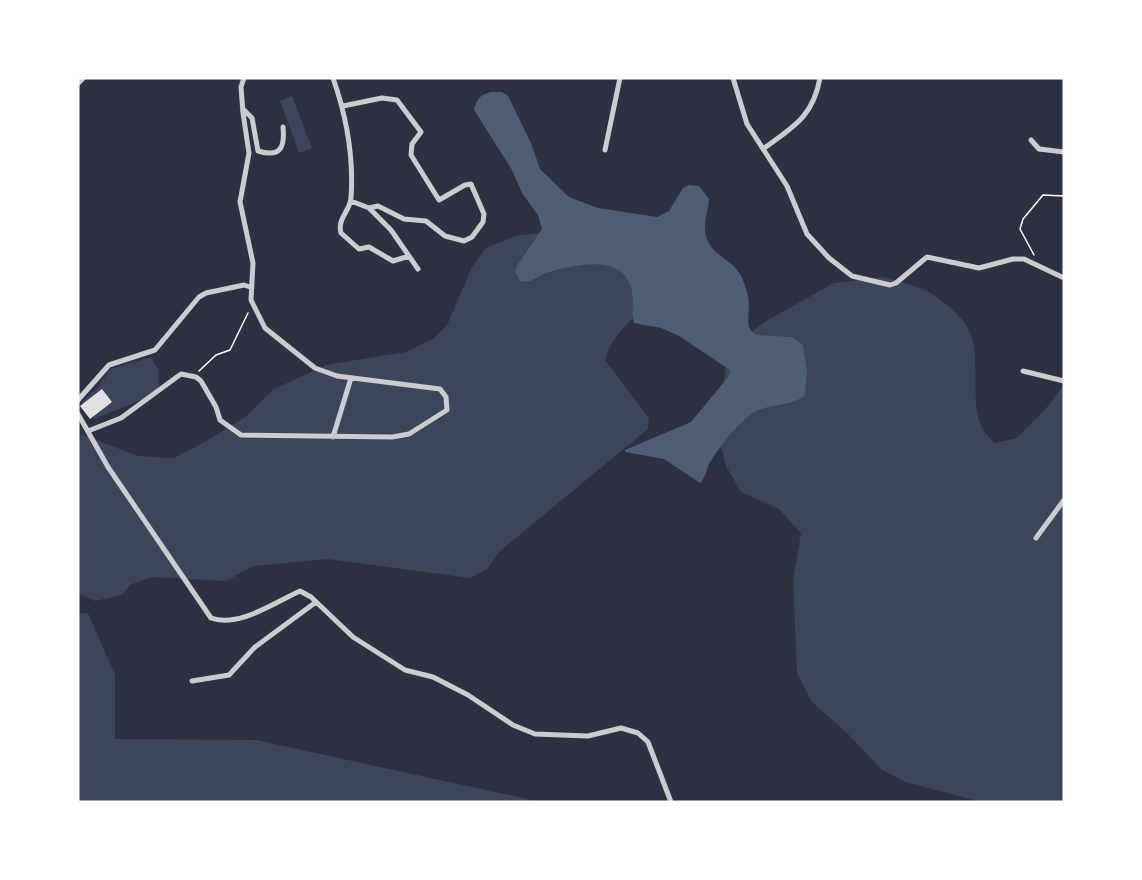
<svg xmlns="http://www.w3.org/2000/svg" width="1142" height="880" viewBox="0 0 1142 880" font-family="Montserrat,sans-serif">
  <rect width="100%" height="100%" fill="#2d3142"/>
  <path fill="#3c4559" d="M292 96 312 148 299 153 280 101Z
    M556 231 609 236 655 301C633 319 614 331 605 360L649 418 648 429 500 551 487 569 470 578 327 559 253 566 226 581 152 577 130 585 122 595 95 601 78 593V433L138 456 173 458 203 443 245 417 274 389 326 365 406 352 433 339 447 325 472 267 486 248 515 236Z
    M883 277C897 281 914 285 927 291 943 300 968 320 972 338 982 372 964 419 995 443L1017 438 1050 404 1064 384V802H982L905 782 882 770 847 733 812 702 797 673 793 581 801 533 779 509 741 492 726 466 717 431 727 359 741 339 771 318 834 283Z
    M151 357 159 371 158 388 147 397 95 419 82 402 99 386 110 369Z
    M88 613 115 675V739L256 740 541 802H78V614Z"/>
  <path fill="#4f5d75" d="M491 92H502L508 96 531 143 540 169 569 197 598 208 657 217 669 211 683 188 689 185 699 186 709 199C708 212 703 223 706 236 710 254 731 259 740 274 744 280 746 290 748 296 752 310 742 326 756 335L792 337 803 345 807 373 805 395C793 407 768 403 753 413 736 425 722 444 710 462 706 469 706 477 700 483L664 459 625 452V450L691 422 729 376 730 370 679 336 661 328 634 323C630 310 636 296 629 282 616 254 570 266 546 273 537 276 531 284 520 281L515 271 517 266 542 229 538 215 522 193 512 170 474 110C476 99 480 95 491 92Z"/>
  <path fill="#e0e0e3" d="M102 389 112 402 90 419 80 406Z"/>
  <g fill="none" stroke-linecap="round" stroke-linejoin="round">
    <path stroke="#fff" stroke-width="1.5" d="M1034 255 1020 229 1023 219 1043 195 1064 196
      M199 371 216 355 230 350 248 313"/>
    <path stroke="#caccd0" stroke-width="5" d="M333 78C347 118 354 156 351 198 350 211 337 219 341 233L359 249 369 247 393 261 409 256
      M733 78 747 124 787 186 807 234 829 258 852 276 890 285 896 283 927 257 979 268 1013 259H1024L1064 278
      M343 106 382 98 397 100 421 132 412 144 411 155 439 200 465 185 471 184 484 214 483 222 472 237 464 241 445 236 426 221 404 219 378 206 369 208 351 201
      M243 109 252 118 258 151C281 158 285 147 283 127
      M1031 140 1039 149 1064 152
      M763 149C793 127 813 117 820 78
      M605 150 620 78
      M369 208 391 230 418 269
      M1023 371 1064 381
      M78 400 109 365 155 350 199 297 206 293 244 285 250 287
      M78 414 108 467 211 618C238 628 274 603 300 591L311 597 353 637 405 670 433 677 468 695 513 725 535 734 588 736 621 728 638 733 648 742 671 802
      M88 431 121 418 181 374 196 377 201 381 216 407 220 420 241 435 392 437 409 434 447 410 446 397 440 389 337 376 315 368 265 328 251 300 253 263 240 202 249 153 243 113 241 87 244 78
      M333 437 351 378
      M1036 538 1064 500
      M192 681 229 675 255 647 316 602"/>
    <path stroke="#caccd0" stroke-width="7" d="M78 82 82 78"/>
  </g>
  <rect width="1142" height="880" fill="none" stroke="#ffffff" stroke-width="159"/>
</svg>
